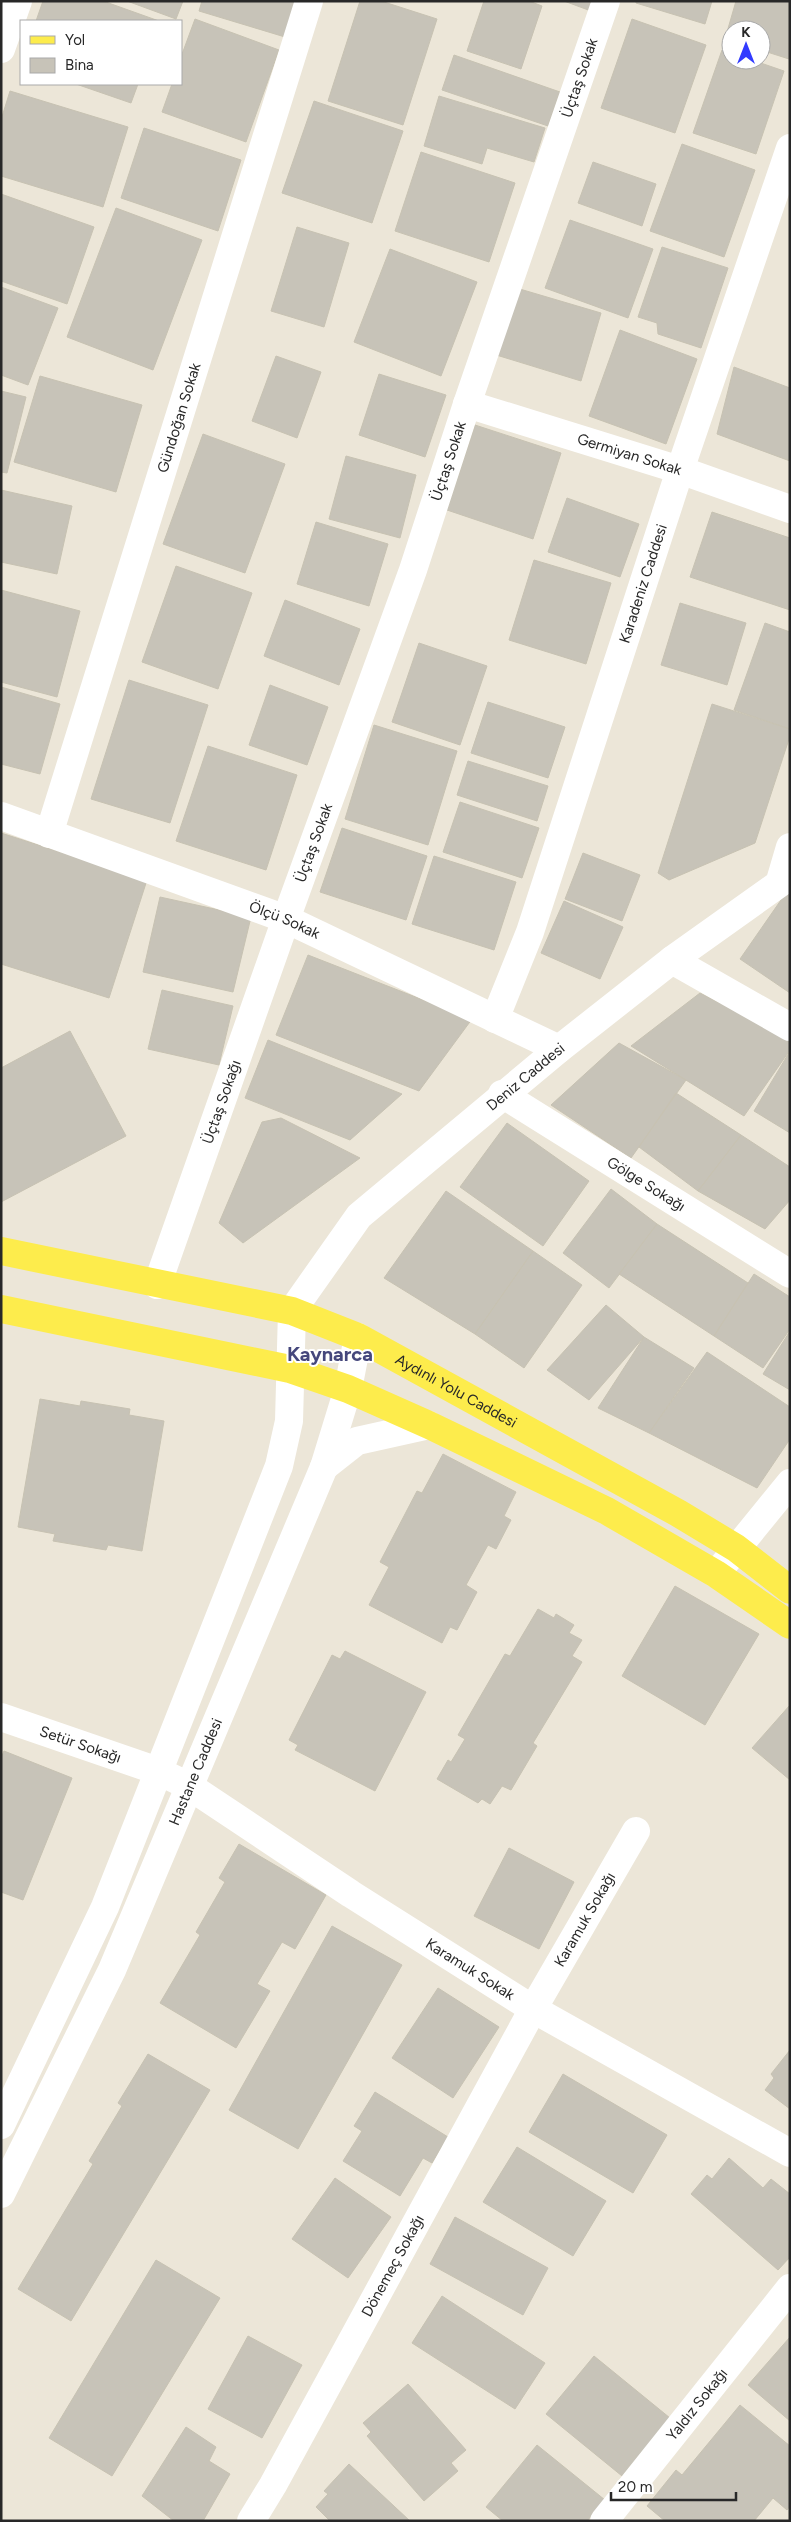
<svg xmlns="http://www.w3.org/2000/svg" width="791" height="2522" viewBox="0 0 791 2522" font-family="Figtree,sans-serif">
  <rect width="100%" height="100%" fill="#ece6d8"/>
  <path fill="#c7c3b8" stroke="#c7c2b2" d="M43 1H103L159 21H36Z
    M127 1H183L176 19Z
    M202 1H296L285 37 199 11Z
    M360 1H381L437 19 403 125 328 101Z
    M484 1H529L542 6 521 69 467 51Z
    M564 1H594L591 11Z
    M636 1H712L705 24 636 3Z
    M736 1H790L789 59 761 50V30H731V41L725 39Z
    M195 19 279 50 246 142 162 112 172 84H181V57Z
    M632 19 706 45 675 133 601 108Z
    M722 50 731 53V60H752L784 71 756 154 693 133Z
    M454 55 560 92 548 126 442 90Z
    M76 84H138L131 103Z
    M10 91 128 127 103 207 1 176V120Z
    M439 96 545 128 534 162 487 148 482 164 424 146Z
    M314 101 403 131 372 223 282 193Z
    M144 128 241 160 218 231 121 198Z
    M682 144 755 170 724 257 650 231Z
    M421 152 515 183 489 262 395 231Z
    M593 162 656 184 642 226 578 203Z
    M1 194 94 227 67 304 1 281Z
    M116 208 202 240 153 370 67 337Z
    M570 220 653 249 628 318 545 288Z
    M297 227 349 243 324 327 271 311Z
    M662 247 728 268 701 348 658 334 657 323 638 317Z
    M390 249 477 282 441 376 354 342Z
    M1 287 58 308 28 385 1 375Z
    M513 287 601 313 581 381 493 354Z
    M620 330 697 359 666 444 589 416Z
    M276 356 321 372 297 438 252 421Z
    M734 367 790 388V461L717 434Z
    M379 374 446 395 425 457 359 435Z
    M40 376 142 405 116 492 14 462Z
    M1 391 26 397 7 473 1 472Z
    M475 425 561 453 533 539 447 510Z
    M203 434 285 464 245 573 163 544Z
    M346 456 416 475 400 538 329 519Z
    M1 490 72 506 57 574 1 562Z
    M567 498 639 524 620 577 548 552Z
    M712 512 790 538V610L690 577Z
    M316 522 388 544 369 606 297 584Z
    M534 560 611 583 586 664 509 640Z
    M176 566 252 593 218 689 142 662Z
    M1 590 80 611 57 697 1 682Z
    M285 600 360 629 339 685 264 656Z
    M680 603 746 623 727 685 661 665Z
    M765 623 790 632V729L734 710Z
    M419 643 487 666 460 745 392 722Z
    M129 680 208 705 170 823 91 799Z
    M270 685 328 707 307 765 249 745Z
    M1 687 60 704 40 774 1 764Z
    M488 702 565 727 548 778 471 753Z
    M712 704 790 729V736L755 843 669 880 658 873Z
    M374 725 457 751 428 845 345 819Z
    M208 746 297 775 266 870 176 841Z
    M468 761 548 786 537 821 457 795Z
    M460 802 539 828 522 878 443 852Z
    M342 828 427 856 406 920 320 892Z
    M1 833 147 880 109 998 1 964Z
    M583 853 640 875 622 921 565 899Z
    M434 856 516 882 494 950 412 924Z
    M790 887V993L740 959Z
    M160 897 251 917 233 992 143 972Z
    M564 901 623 927 600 979 541 953Z
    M308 955 472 1019 419 1091 276 1035Z
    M162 990 233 1006 219 1065 148 1049Z
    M700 993 790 1039V1050L744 1116 631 1046Z
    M70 1031 126 1136 1 1202V1068Z
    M268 1040 402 1094 350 1140 245 1098Z
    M619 1043 686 1080 631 1158 551 1105Z
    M790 1051V1133L754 1111Z
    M676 1093 741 1135 698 1191 639 1147Z
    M281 1118 360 1158 243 1243 219 1223 262 1122Z
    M507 1123 589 1181 543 1246 460 1187Z
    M741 1135 790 1167V1200L765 1229 698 1191Z
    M611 1189 657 1224 609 1288 563 1253Z
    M446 1191 533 1251 475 1334 384 1278Z
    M657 1224 748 1283 714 1336 619 1274Z
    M533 1251 582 1285 524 1368 475 1334Z
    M754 1274 790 1297V1329L763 1368 714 1336Z
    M606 1305 644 1337 589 1400 547 1370Z
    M790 1331V1390L763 1374Z
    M644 1337 694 1368 649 1433 598 1408Z
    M707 1352 790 1407V1439L757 1488 649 1433Z
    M40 1399 80 1406 81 1401 130 1409 129 1415 164 1421 142 1551 108 1545 106 1550 53 1541 55 1534 18 1527Z
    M443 1454 516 1492 504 1516 511 1520 496 1549 488 1545 466 1585 477 1592 457 1630 450 1627 442 1643 369 1605 389 1567 380 1562 417 1491 422 1493Z
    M675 1586 759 1634 705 1725 622 1676Z
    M538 1609 554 1618 556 1614 574 1625 569 1633 582 1640 572 1656 582 1662 533 1743 537 1746 511 1790 502 1786 490 1804 482 1799 478 1803 437 1779 448 1760 451 1762 465 1739 458 1735 505 1654 510 1656Z
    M345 1651 426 1692 375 1791 295 1750 298 1745 289 1740 332 1655 340 1659Z
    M790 1705V1780L752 1748Z
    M4 1751 72 1778 23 1900 1 1892V1758Z
    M239 1844 326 1895 295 1949 282 1942 257 1984 270 1991 236 2048 160 2003 200 1935 196 1932 225 1882 219 1878Z
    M509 1848 574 1882 539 1949 474 1916Z
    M332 1926 402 1965 298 2149 229 2110Z
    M438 1988 499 2027 453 2098 392 2058Z
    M790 2050V2109L765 2090 774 2078 771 2074Z
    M148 2054 210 2090 71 2321 18 2289 93 2164 89 2161 122 2106 118 2103Z
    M563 2074 667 2135 633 2193 529 2132Z
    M375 2092 448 2137 432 2163 423 2158 400 2196 343 2161 362 2131 354 2126Z
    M517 2147 606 2201 573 2256 483 2202Z
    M729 2158 763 2188 771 2179 790 2194V2257L778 2270 691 2194 707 2175 712 2179Z
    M335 2178 391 2217 348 2278 292 2239Z
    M455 2217 548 2268 523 2315 430 2264Z
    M156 2260 220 2298 112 2476 49 2438Z
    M442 2296 545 2363 515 2409 412 2343Z
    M248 2336 302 2365 262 2438 208 2409Z
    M790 2337V2421L748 2385Z
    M594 2356 670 2418 622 2476 546 2414Z
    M408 2384 466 2450 451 2463 458 2471 424 2501 367 2436 371 2432 363 2423Z
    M740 2405 790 2446V2506L787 2510 773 2498 754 2521H665L647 2506 676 2470 682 2475Z
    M186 2427 216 2447 209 2461 230 2474 203 2521H174L142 2496Z
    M537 2445 605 2500 587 2521H503L486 2507Z
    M349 2464 410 2521H330L316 2507 328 2494 324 2491Z"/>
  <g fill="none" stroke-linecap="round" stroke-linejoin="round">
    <g stroke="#fff" stroke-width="28">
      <path id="s1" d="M467 404 680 470 790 509"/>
      <path id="s2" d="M1 816 286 919 559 1049"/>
      <path id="s3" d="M49 834 309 1"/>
      <path d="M780 881 790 847"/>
      <path d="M672 960 790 1027"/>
      <path id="s4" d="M495 1019 530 932 680 470 790 148"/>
      <path id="s5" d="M502 1094 790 1274"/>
      <path id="s6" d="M157 1285 286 919 413 570 467 404 606 1"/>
      <path d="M324 1467 357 1441 429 1425"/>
      <path d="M716 1574 790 1483"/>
      <path id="s7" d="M1 1717 158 1771 189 1786 351 1894 533 2009 790 2153"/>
      <path id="s8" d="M1 2125 105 1907 279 1466 289 1421 292 1311 359 1216 559 1049 672 960 790 876"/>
      <path id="s9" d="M1 2194 112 1970 324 1467 348 1389 358 1337"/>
      <path id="s10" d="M251 2521 273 2485 533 2009 636 1831"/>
      <path id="s11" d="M604 2521 790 2288"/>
    </g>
    <path stroke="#fff" stroke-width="28" d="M1 49 18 1"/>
    <g stroke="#fdec4c" stroke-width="28">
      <path id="s12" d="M1 1251 292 1311 358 1337 678 1513 736 1548 790 1590"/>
      <path d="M1 1309 290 1369 348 1389 429 1425 607 1511 716 1574 790 1625"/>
    </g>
  </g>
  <g text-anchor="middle" stroke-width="4" stroke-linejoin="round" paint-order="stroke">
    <g font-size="15" fill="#282828" stroke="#fff">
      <text dy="5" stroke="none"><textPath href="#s6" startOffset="1279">Üçtaş Sokak</textPath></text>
      <text dy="5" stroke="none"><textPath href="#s3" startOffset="436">Gündoğan Sokak</textPath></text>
      <text dy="5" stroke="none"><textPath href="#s1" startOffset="170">Germiyan Sokak</textPath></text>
      <text dy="5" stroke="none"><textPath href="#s6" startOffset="874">Üçtaş Sokak</textPath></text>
      <text dy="5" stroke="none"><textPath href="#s4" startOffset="460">Karadeniz Caddesi</textPath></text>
      <text dy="5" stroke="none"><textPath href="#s6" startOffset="469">Üçtaş Sokak</textPath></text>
      <text dy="5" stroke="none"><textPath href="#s2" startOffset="302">Ölçü Sokak</textPath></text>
      <text dy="5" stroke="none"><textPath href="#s8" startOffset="1205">Deniz Caddesi</textPath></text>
      <text dy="5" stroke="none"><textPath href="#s6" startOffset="194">Üçtaş Sokağı</textPath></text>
      <text dy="5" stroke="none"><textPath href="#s5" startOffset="170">Gölge Sokağı</textPath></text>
      <text dy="5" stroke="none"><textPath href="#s12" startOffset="480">Aydınlı Yolu Caddesi</textPath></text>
      <text dy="5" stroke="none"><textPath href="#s7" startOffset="84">Setür Sokağı</textPath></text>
      <text dy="5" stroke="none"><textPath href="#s9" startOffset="465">Hastane Caddesi</textPath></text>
      <text dy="5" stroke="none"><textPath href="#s10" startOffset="688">Karamuk Sokağı</textPath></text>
      <text dy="5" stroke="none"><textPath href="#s7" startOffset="536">Karamuk Sokak</textPath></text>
      <text dy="5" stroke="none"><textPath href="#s10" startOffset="292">Dönemeç Sokağı</textPath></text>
      <text dy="5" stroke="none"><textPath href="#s11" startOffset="149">Yaldız Sokağı</textPath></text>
    </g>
    <g font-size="20" font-weight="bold" fill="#45477c" stroke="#fff">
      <text x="330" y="1361">Kaynarca</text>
    </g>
  </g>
  <rect width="791" height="2522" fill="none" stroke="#282828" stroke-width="5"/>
  <rect x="20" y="20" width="162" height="65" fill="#ffffff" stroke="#a9a9a9"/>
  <rect x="30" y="36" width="25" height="8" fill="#fdec4c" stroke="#a9a9a9"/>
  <text x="65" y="45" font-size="15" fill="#282828">Yol</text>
  <rect x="30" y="58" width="25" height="15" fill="#c7c3b8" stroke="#a9a9a9"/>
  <text x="65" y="70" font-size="15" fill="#282828">Bina</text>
  <g transform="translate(746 45)"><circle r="24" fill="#ffffff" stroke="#a9a9a9"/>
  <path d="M0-4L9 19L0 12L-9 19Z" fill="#323bff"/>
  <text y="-8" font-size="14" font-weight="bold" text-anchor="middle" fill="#282828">K</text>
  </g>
  <path d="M611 2492v8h125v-8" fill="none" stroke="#282828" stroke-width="2.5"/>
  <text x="618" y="2492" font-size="15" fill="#282828" stroke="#ffffff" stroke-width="4" paint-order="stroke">20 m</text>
</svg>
